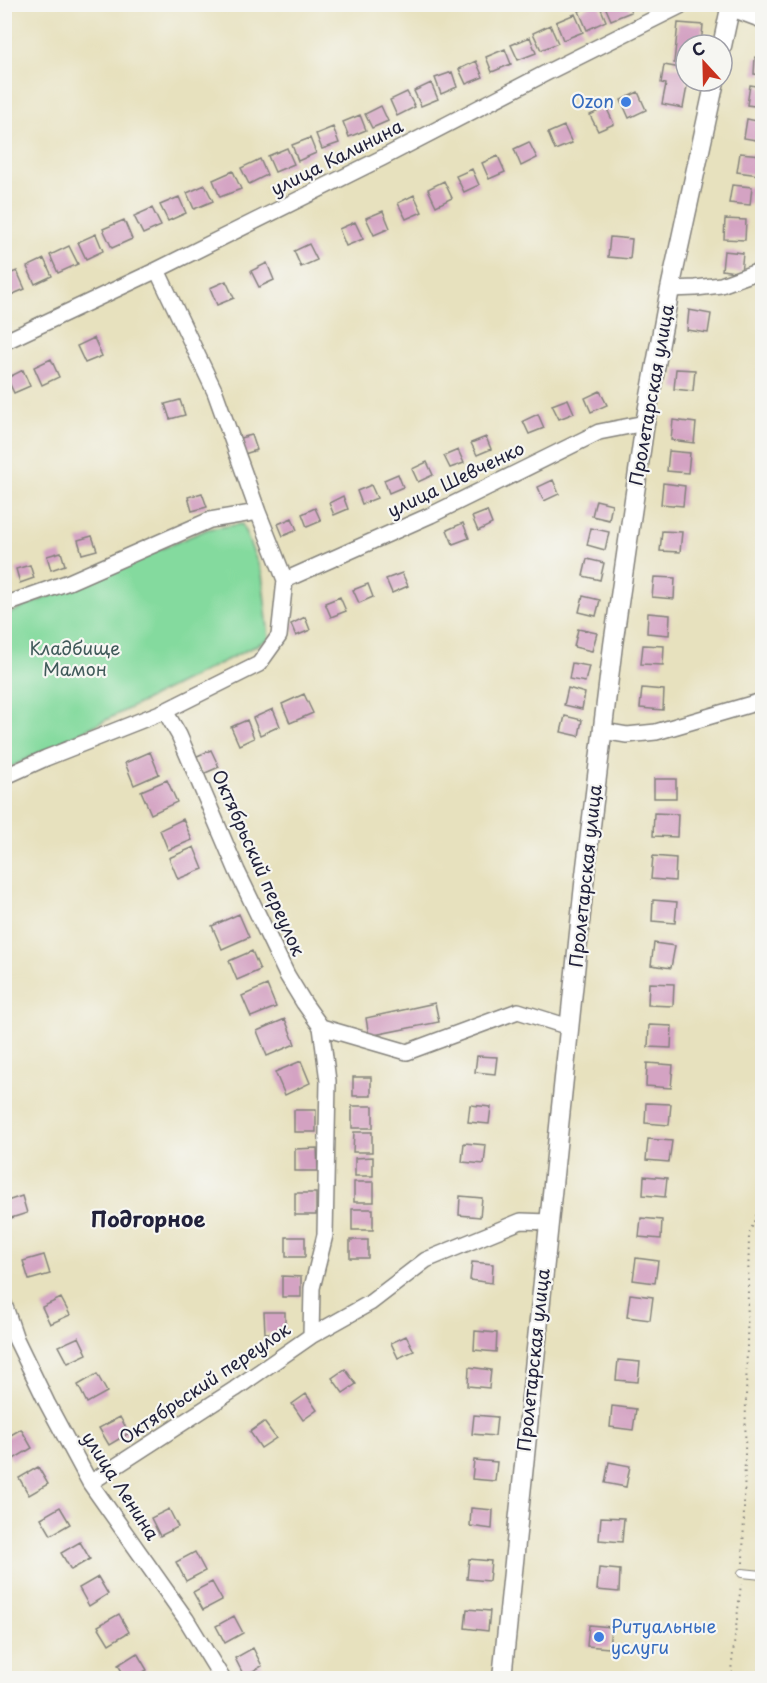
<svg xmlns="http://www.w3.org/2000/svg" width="767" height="1683" viewBox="0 0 767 1683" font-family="'Playpen Sans',sans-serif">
  <rect width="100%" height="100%" fill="#f6f6f2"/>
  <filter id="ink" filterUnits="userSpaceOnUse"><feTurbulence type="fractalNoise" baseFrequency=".0167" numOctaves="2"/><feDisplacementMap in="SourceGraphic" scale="12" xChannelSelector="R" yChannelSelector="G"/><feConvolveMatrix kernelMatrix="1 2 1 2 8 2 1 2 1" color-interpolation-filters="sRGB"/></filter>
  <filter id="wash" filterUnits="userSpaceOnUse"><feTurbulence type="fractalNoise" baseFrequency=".008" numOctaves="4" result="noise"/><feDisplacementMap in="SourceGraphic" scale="24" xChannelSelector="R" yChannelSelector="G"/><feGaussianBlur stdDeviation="1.35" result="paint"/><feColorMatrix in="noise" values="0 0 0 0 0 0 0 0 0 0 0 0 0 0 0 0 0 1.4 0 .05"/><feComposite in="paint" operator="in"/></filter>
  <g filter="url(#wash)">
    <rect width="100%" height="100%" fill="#e7e1be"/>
    <path fill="#84da9e" stroke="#537e6c" stroke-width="1.5" d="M242 524 262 574 269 639 5 770V615L208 529Z"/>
    <g id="blocks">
      <path fill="#d4a3c3" d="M594 4H599L606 21 587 30 579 11Z
        M604 4H628L631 12 611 20Z
        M575 14 583 32 563 40 556 22Z
        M678 23 703 25 701 45H686V64L674 63Z
        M550 25 558 43 541 50 533 33Z
        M530 37 536 53 518 60 511 45Z
        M505 49 511 64 492 72 486 57Z
        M755 57 762 58V75L754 74Z
        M476 61 483 77 466 84 459 69Z
        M664 65 686 69V81H688L683 108 662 104 666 84 661 83Z
        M452 72 457 87 441 94 435 78Z
        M431 83 438 99 421 106 414 91Z
        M750 85 762 87V107L747 105Z
        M407 92 415 107 397 116 390 100Z
        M638 92 646 110 629 118 621 100Z
        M381 106 388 121 372 128 365 114Z
        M606 107 614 124 598 131 590 115Z
        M360 115 366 130 349 137 343 122Z
        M747 119 762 122V141L744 138Z
        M564 126 572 143 555 150 548 133Z
        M333 127 339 143 322 149 316 134Z
        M310 138 316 153 298 161 292 145Z
        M529 142 537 158 521 166 514 149Z
        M287 148 294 164 275 172 268 156Z
        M740 153 761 155 759 175 737 172Z
        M498 156 505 172 489 179 482 163Z
        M260 159 267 175 249 184 241 168Z
        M472 169 479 185 464 192 456 176Z
        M233 171 241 189 220 197 213 180Z
        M444 181 452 198 436 206 428 189Z
        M205 185 213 201 194 209 187 193Z
        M732 185 752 187 750 205 729 203Z
        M414 195 422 212 406 219 398 203Z
        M179 197 186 213 168 221 160 205Z
        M152 208 161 226 143 234 134 216Z
        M383 211 390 228 374 235 366 218Z
        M725 219 746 220 745 240 724 239Z
        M124 220 132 239 112 248 103 229Z
        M355 222 363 239 346 246 339 229Z
        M96 234 103 251 86 259 78 242Z
        M610 237 632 239 630 259 608 257Z
        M309 244 317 260 301 267 294 251Z
        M69 246 78 264 58 273 50 255Z
        M724 251 743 253 741 273 722 270Z
        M44 259 52 276 35 284 27 267Z
        M267 263 274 280 259 287 251 271Z
        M17 271 25 289 6 297 4 294V276Z
        M226 281 234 298 217 305 210 288Z
        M689 310 711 314 708 333 687 330Z
        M94 338 102 356 85 363 77 346Z
        M51 359 59 377 42 385 34 367Z
        M676 369 695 370 693 391 674 389Z
        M23 370 30 386 14 393 7 378Z
        M600 391 607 405 591 412 585 398Z
        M568 399 574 413 559 419 552 405Z
        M180 400 185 415 170 419 165 404Z
        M538 414 544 428 529 434 523 421Z
        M673 420 696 423 694 443 671 440Z
        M252 435 257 450 241 455 236 439Z
        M486 437 491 449 477 455 471 443Z
        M458 450 464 463 450 468 444 456Z
        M669 451 690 453 688 473 667 471Z
        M427 462 433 475 418 482 412 469Z
        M398 474 403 487 389 493 384 480Z
        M553 480 559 494 544 501 538 487Z
        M663 483 685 486 683 506 661 504Z
        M371 485 377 498 362 504 357 491Z
        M202 493 207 507 192 511 188 497Z
        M343 496 348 509 334 515 329 503Z
        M596 500 612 504 609 520 592 516Z
        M315 508 321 521 307 527 302 514Z
        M487 511 492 524 478 531 472 517Z
        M292 518 297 530 283 536 278 524Z
        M463 523 469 538 453 544 447 530Z
        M591 528 609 532 605 550 587 545Z
        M662 531 682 532 680 552 660 551Z
        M92 536 97 550 82 554 78 540Z
        M61 552 65 565 51 570 47 556Z
        M587 559 604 563 600 580 583 576Z
        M30 565 34 578 20 583 16 569Z
        M402 573 408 586 392 593 386 579Z
        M654 577 675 578 674 599 652 597Z
        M368 584 373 597 359 603 353 590Z
        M583 596 600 600 596 616 579 612Z
        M340 597 346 611 331 617 325 603Z
        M648 613 670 615 669 635 647 633Z
        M305 617 310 630 296 636 291 624Z
        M578 629 597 633 592 651 574 647Z
        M643 645 664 646 663 665 641 664Z
        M572 663 589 666 585 682 569 679Z
        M568 688 585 693 582 709 564 705Z
        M642 688 664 690 663 710 640 708Z
        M304 694 313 713 290 723 282 704Z
        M273 709 280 726 260 735 253 718Z
        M565 716 582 720 579 736 561 732Z
        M247 720 254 738 239 745 231 727Z
        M211 750 219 767 203 774 195 757Z
        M150 752 159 774 134 785 125 763Z
        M654 779H676V798H654Z
        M167 780 177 802 151 814 141 791Z
        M654 813 678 814 677 837 653 836Z
        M183 819 192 840 168 850 160 830Z
        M194 847 203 869 178 879 169 858Z
        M653 856 676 858 675 881 651 879Z
        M653 900 677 902 675 923 652 921Z
        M239 914 249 937 222 949 212 926Z
        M654 943 675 946 671 968 651 965Z
        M252 951 260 970 237 980 229 961Z
        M649 983 674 984 673 1006 648 1005Z
        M267 985 276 1007 251 1017 242 996Z
        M435 1003 439 1022 369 1036 366 1018Z
        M285 1019 295 1044 267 1056 257 1031Z
        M649 1025 672 1026 671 1048 648 1047Z
        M477 1056 497 1057 495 1074 475 1072Z
        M301 1061 310 1083 285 1095 275 1072Z
        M647 1063 673 1065 671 1088 646 1086Z
        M353 1077H371V1096H353Z
        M646 1103 671 1104 669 1125 645 1123Z
        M470 1105 491 1107 489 1124 468 1122Z
        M352 1106H373V1128H352Z
        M294 1110H316V1132H294Z
        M354 1132H372V1152H353Z
        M648 1139 672 1141 669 1162 646 1160Z
        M464 1143 486 1145 484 1164 462 1162Z
        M317 1148 318 1171H295V1149Z
        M373 1157V1176H355V1158Z
        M644 1176 667 1178 665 1197 643 1195Z
        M354 1182H374V1202H354Z
        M295 1193H316V1215H295Z
        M22 1196 27 1213 8 1219 4 1209V1202Z
        M460 1196 482 1198 480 1217 459 1215Z
        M352 1209H373V1230H352Z
        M641 1218 662 1220 661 1239 639 1237Z
        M286 1237H305V1257H286Z
        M350 1240H368V1258H350Z
        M44 1255 50 1274 29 1280 23 1261Z
        M636 1258 658 1261 655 1283 633 1280Z
        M472 1262 493 1264 492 1283 470 1280Z
        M282 1276 301 1277V1297H282Z
        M630 1294 653 1297 650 1320 627 1317Z
        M61 1298 70 1315 50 1324 42 1307Z
        M264 1312H285V1333H265Z
        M475 1331 497 1333 496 1352 474 1350Z
        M406 1336 414 1351 398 1358 391 1343Z
        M79 1337 87 1354 68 1363 59 1346Z
        M618 1360 640 1362 638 1382 616 1380Z
        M469 1367 491 1370 489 1388 468 1386Z
        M345 1369 356 1384 343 1393 332 1378Z
        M97 1374 107 1392 87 1403 78 1385Z
        M306 1394 317 1410 303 1420 292 1404Z
        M612 1406 636 1409 633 1430 610 1427Z
        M474 1415 497 1417 495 1436 472 1434Z
        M120 1417 129 1433 109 1445 99 1428Z
        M264 1422 276 1438 261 1448 250 1432Z
        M21 1429 32 1448 12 1460 4 1448V1439Z
        M474 1460 497 1462 495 1481 472 1479Z
        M609 1462 630 1466 626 1487 605 1483Z
        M38 1467 48 1484 29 1495 19 1478Z
        M60 1507 70 1524 51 1535 41 1518Z
        M471 1508 493 1510 492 1529 470 1526Z
        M169 1509 178 1527 160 1536 151 1518Z
        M601 1517 624 1518 622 1542 599 1540Z
        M80 1542 90 1559 71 1570 61 1553Z
        M195 1552 205 1571 186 1581 176 1562Z
        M469 1559 491 1561 489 1581 467 1579Z
        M599 1568 620 1570 619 1592 597 1590Z
        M98 1577 108 1594 89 1606 79 1588Z
        M212 1582 222 1600 203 1610 193 1592Z
        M467 1609 490 1611 488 1631 465 1628Z
        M119 1614 129 1632 109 1644 98 1626Z
        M234 1616 243 1633 225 1643 216 1626Z
        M589 1625 611 1627 609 1648 587 1646Z
        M253 1648 262 1666 244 1676 235 1658Z
        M137 1653 147 1670 133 1678H126L118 1665Z"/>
    </g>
  </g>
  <g filter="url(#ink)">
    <use href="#blocks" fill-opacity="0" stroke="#84827c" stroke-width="1.5"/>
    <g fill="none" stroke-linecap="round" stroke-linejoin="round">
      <defs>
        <path id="service" d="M742 1573 762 1575"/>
        <path id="minor" d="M730 8 762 20
          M670 289 696 288 721 285 762 270
          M4 342 157 270 382 158 546 73 684 4
          M285 580 431 515 599 432 645 423
          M4 605 69 582 210 520 258 512
          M165 711 179 735 237 871 287 975 304 1003 321 1027 328 1081 325 1235 312 1288 311 1336
          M603 731 627 735 656 732 762 701
          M4 777 46 758 165 711 259 664 279 636 285 580 258 512 215 392 157 270
          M321 1027 407 1052 518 1011 569 1027
          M4 1304 16 1339 47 1403 90 1483 186 1619 222 1678
          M90 1483 235 1389 311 1336 370 1303 426 1260 521 1221 549 1222"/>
        <path id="tertiary" d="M722 46 731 4
          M502 1678 585 875 613 645 645 423 670 289 715 81"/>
      </defs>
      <use href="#service" stroke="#84827c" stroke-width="10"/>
      <use href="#minor" stroke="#84827c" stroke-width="18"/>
      <use href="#tertiary" stroke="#84827c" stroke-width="21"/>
      <path stroke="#84827c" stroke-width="2" stroke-dasharray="1.5 4.5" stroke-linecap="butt" d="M743 1563 749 1235 762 1200
        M736 1678 731 1671 741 1584"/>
      <use href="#service" stroke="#fff" stroke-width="8"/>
      <use href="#minor" stroke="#fff" stroke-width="15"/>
      <use href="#tertiary" stroke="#fff" stroke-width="18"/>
    </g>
  </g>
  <g fill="#3f7fe0" stroke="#f6f6f2" stroke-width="2">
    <circle cx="626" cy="102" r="6"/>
    <circle cx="599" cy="1637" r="6"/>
  </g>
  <g text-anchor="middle" stroke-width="4.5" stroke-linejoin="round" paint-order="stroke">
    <g font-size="18" fill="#366cbe" stroke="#f6f6f2" text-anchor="end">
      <text x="614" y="108">Ozon</text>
      <text x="611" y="1633" text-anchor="start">Ритуальные<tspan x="611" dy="21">услуги</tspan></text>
    </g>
    <g font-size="18" fill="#22223b" stroke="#f6f6f2">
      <text transform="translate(337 158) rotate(-27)" y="6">улица Калинина</text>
      <text transform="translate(652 395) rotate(-80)" y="6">Пролетарская улица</text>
      <text transform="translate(456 480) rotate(-26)" y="6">улица Шевченко</text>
      <text transform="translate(258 863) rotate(66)" y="6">Октябрьский переулок</text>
      <text transform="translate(586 876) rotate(-84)" y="6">Пролетарская улица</text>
      <text transform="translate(534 1360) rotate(-84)" y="6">Пролетарская улица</text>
      <text transform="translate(205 1384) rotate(-34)" y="6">Октябрьский переулок</text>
      <text transform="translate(120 1486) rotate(57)" y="6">улица Ленина</text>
    </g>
    <g font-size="18" fill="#3f5959" stroke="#f6f6f2">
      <text x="75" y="655">Кладбище<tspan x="75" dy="21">Мамон</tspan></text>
    </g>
    <g font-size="21" font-weight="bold" fill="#22223b" stroke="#f6f6f2">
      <text x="148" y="1227">Подгорное</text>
    </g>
  </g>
  <rect width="767" height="1683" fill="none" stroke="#f6f6f2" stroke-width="24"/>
  <g transform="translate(704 63) rotate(338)"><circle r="28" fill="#f6f6f2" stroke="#a1a1a9" stroke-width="1.5"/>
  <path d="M0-4.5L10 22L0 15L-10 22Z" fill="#c8321e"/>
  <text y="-9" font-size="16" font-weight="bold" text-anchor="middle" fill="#22223b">С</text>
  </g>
</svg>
